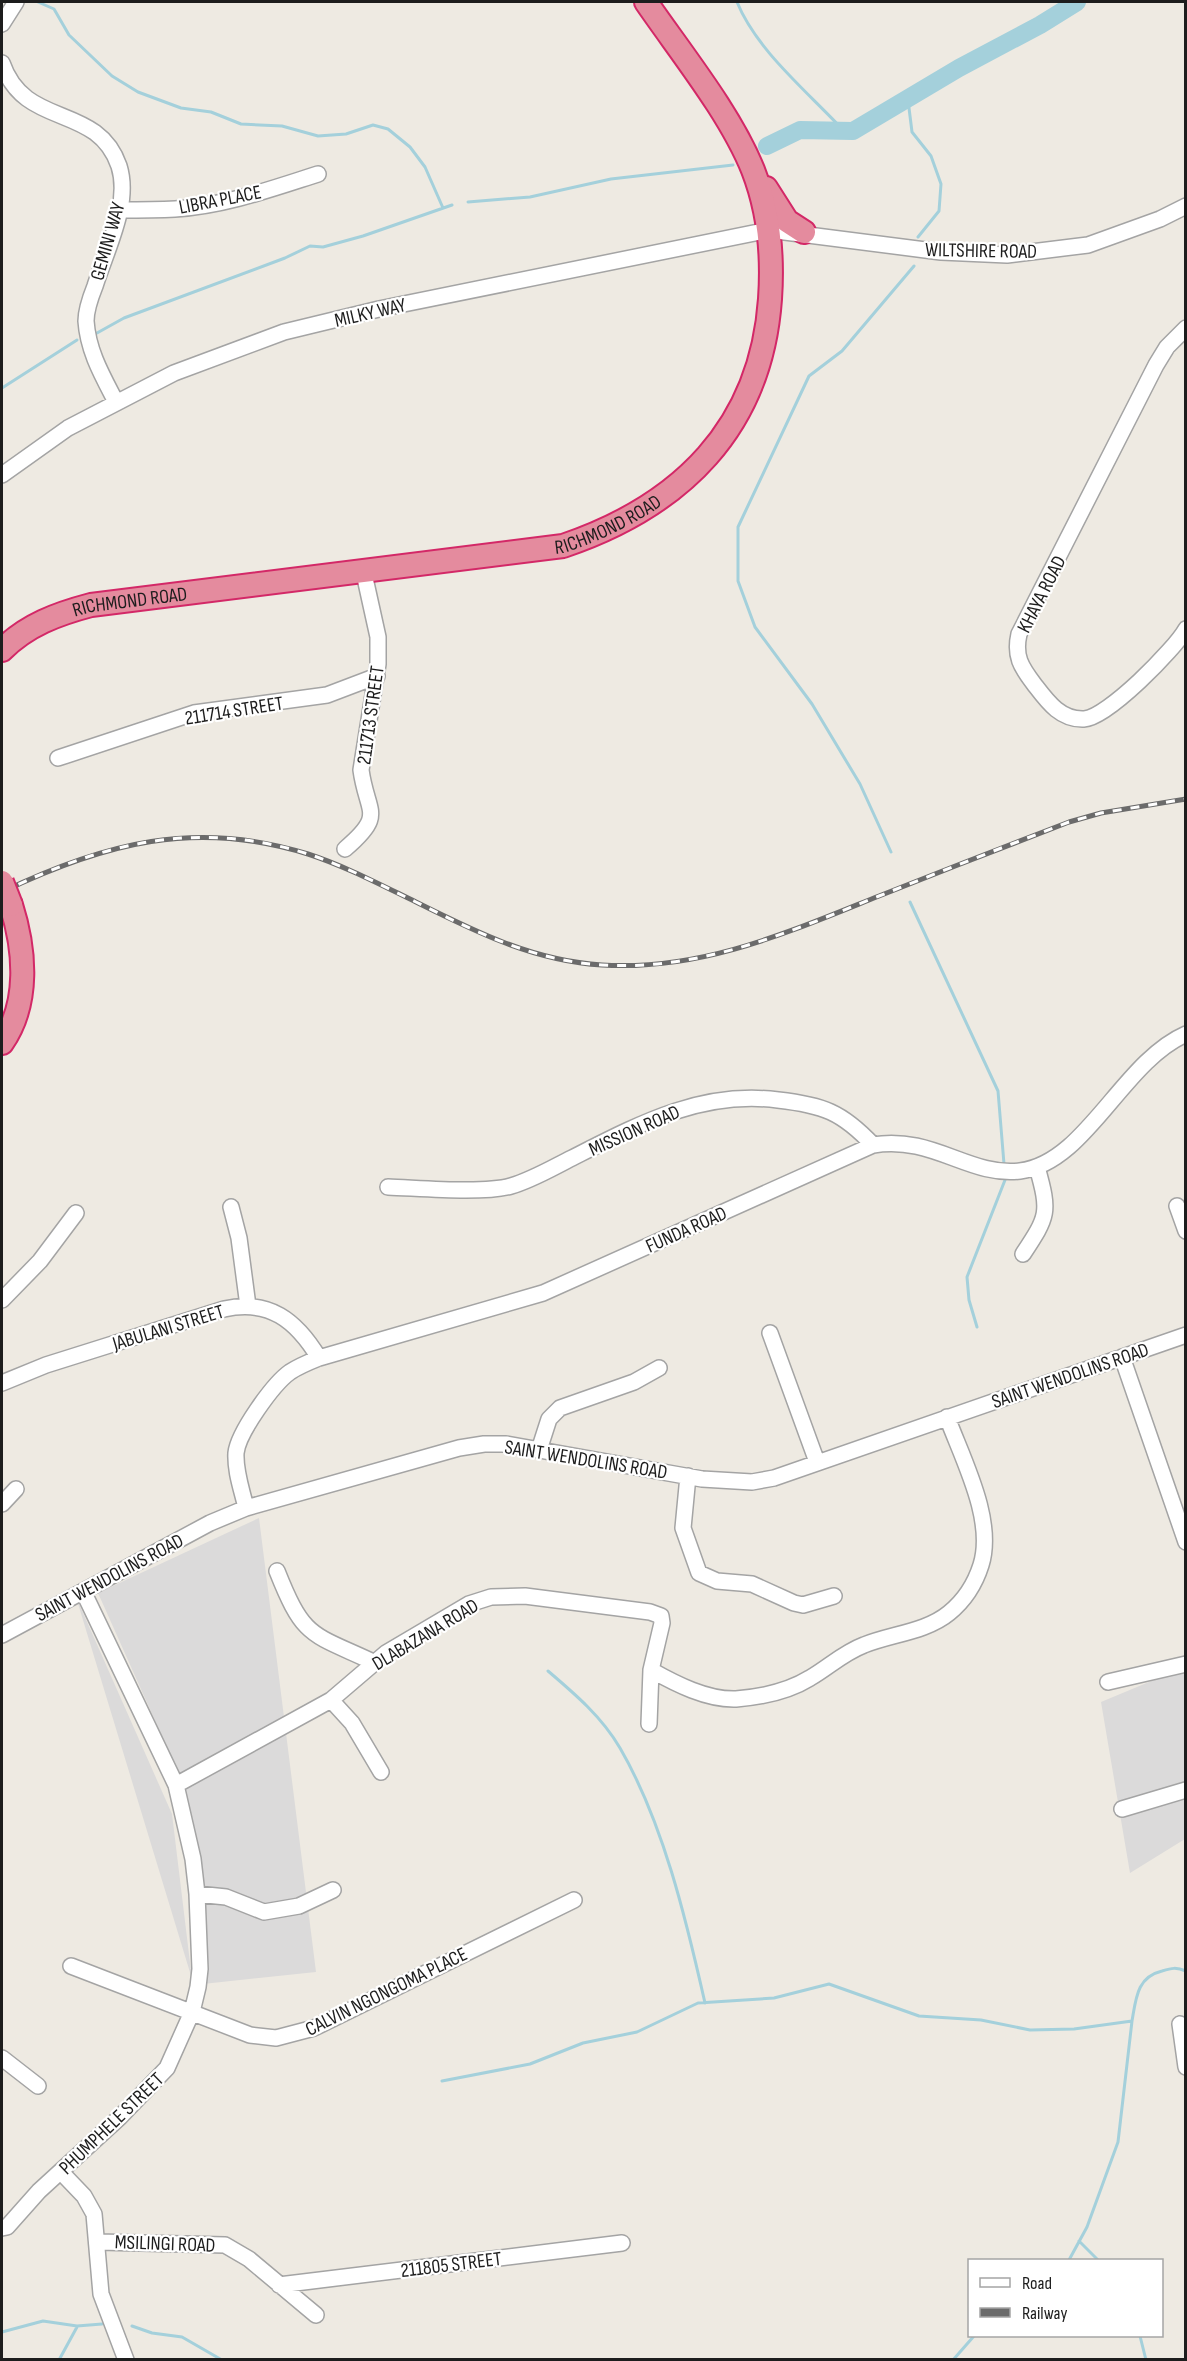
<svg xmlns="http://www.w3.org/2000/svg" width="1187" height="2361" viewBox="0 0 1187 2361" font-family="'Sofia Sans Condensed',sans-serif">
  <rect width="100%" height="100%" fill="#eeeae2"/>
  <path fill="#dbdada" d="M259 1518 316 1972 203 1984 182 1781 98 1593Z
    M76 1597 172 1814 192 1979Z
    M1185 1667V1839L1130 1873 1101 1702Z"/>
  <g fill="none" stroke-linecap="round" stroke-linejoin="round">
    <path stroke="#a4d0db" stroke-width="3" d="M38 2 54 9 69 35 112 76 138 92 181 108 211 112 241 124 282 126 318 136 346 134 373 125 388 129 410 147 425 167 443 208
      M737 2C757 51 808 92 844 131
      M908 100 912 132 931 156 941 184 939 211 918 237
      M468 202 530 197 611 179 733 165
      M97 333 124 318 285 258 310 246 323 247 363 236 452 205
      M2 388 77 340
      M891 852 860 784 812 704 755 627 738 581V527L809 376 842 351 914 266
      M910 902 998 1091 1004 1164
      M977 1327 969 1300 967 1277 1005 1180
      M548 1671C575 1694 602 1717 620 1748 663 1822 686 1919 705 2003
      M442 2081 530 2064 583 2043 637 2032 698 2003 774 1998 829 1984 919 2016 981 2020 1030 2030 1074 2029 1132 2021C1136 1998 1137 1977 1162 1971 1172 1968 1176 1967 1186 1971
      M1079 2241 1098 2260
      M1069 2260 1087 2227 1118 2142 1132 2021
      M132 2326 152 2333 182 2337 222 2360
      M2 2332 43 2321 77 2326 102 2324
      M1140 2336 1146 2360
      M59 2360 77 2327
      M953 2360 974 2336"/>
    <path stroke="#a4d0db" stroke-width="18" d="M767 146 800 130 853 131 959 68 1040 25 1077 2"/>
    <defs>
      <path id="minor" d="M2 24 16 2
        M2 63C25 130 97 102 119 166 131 204 106 250 95 286 91 296 86 309 86 321 88 351 102 375 116 402
        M119 210C138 210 156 210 175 209 224 206 271 189 318 174
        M1186 328 1167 347 1156 365 1019 634C1014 656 1021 667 1034 684 1047 701 1060 720 1084 719 1107 718 1175 649 1186 629
        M2 475 68 428 174 373 284 332 379 309 769 230 941 252 1007 255 1088 245 1160 219 1186 206
        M58 758 194 713 327 695 377 676
        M345 849C386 814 367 814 361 770L378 664V637L363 569
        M388 1187C419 1188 483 1194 511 1186 532 1180 552 1168 572 1158 639 1124 702 1090 778 1100 823 1105 842 1112 873 1145
        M1177 1206 1186 1231
        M231 1207 239 1238 248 1306
        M1023 1254C1048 1216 1050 1213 1037 1167
        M2 1300 40 1261 76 1213
        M770 1333 817 1462
        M1122 1357 1186 1542
        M2 1383 46 1365 224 1309C269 1299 296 1320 319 1358
        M539 1450 549 1419 560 1408 634 1382 659 1368
        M688 1476 683 1528 699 1573 717 1581 752 1584 794 1603 803 1605 834 1596
        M2 1504 16 1489
        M246 1508C242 1490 235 1472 236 1453 238 1433 273 1384 290 1372 299 1366 309 1362 319 1358L543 1293 873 1145C933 1135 969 1177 1020 1171 1086 1163 1122 1062 1186 1034
        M277 1571C304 1639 311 1633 373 1662
        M2 1635 210 1523 246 1508 459 1448 484 1444H506L702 1479 752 1482 774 1478 1186 1335
        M651 1670C676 1684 707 1700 736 1699 761 1697 789 1691 810 1678 829 1667 843 1653 864 1645 891 1634 926 1632 949 1613 965 1600 975 1584 981 1565 995 1520 963 1460 947 1417
        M1108 1682 1186 1664
        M331 1700 352 1723 381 1772
        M176 1785 331 1700 386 1653 469 1604 491 1597 525 1596 650 1612 661 1616 662 1623 651 1670 649 1724
        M1122 1809 1186 1790
        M197 1894 226 1897 264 1912 299 1906 333 1890
        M71 1966 250 2035 276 2038 314 2028 574 1900
        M1180 2024 1186 2067
        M2 2058 38 2086
        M61 2172 84 2196 94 2214 101 2294 126 2360
        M2 2228 7 2227 39 2191 120 2117 167 2068 192 2012 198 1987 200 1969 197 1894 193 1859 176 1785 83 1591
        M98 2242 225 2245 249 2259 316 2315
        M279 2285 622 2243"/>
      <g id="highway">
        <path d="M766 188 787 221 804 232"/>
        <path id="s1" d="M2 650C27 625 57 614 91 605L563 546C681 506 761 428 770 299 773 256 769 211 753 170 730 113 681 53 646 2"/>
        <path d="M2 1043C30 1003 25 949 11 905"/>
      </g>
    </defs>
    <use href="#minor" stroke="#a4a4a4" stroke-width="18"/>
    <use href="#highway" stroke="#d32867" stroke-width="26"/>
    <use href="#minor" stroke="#fff" stroke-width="15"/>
    <use href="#highway" stroke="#e48b9e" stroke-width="22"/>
    <defs>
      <path id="rail" d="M2 892C104 843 196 819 308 854 345 866 381 885 416 902 476 932 534 961 602 965 702 971 789 932 879 896 942 871 1006 846 1069 822L1101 813 1186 799"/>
    </defs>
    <use href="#rail" stroke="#6b6b6b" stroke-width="5"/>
    <use href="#rail" stroke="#fff" stroke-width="3" stroke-dasharray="9" stroke-linecap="butt"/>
    <defs>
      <path id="highway-bridge" d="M2 882 11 905"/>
    </defs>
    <use href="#highway-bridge" stroke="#d32867" stroke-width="26" stroke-linecap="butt"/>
    <use href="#highway-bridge" stroke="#e48b9e" stroke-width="22"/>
  </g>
  <g text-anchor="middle" stroke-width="4.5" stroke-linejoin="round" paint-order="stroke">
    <g font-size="20" fill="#1d1d1d" stroke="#fff">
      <text transform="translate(220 199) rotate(-11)" y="7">LIBRA PLACE</text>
      <text transform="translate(107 241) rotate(-74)" y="7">GEMINI WAY</text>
      <text transform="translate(981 250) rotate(1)" y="7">WILTSHIRE ROAD</text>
      <text transform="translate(370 312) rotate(-13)" y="7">MILKY WAY</text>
      <text dy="7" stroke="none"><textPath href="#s1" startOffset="626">RICHMOND ROAD</textPath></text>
      <text transform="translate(1041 594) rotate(-63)" y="7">KHAYA ROAD</text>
      <text dy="7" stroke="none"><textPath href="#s1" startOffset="140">RICHMOND ROAD</textPath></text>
      <text transform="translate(234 710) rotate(-9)" y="7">211714 STREET</text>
      <text transform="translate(370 715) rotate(-82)" y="7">211713 STREET</text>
      <text transform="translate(634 1130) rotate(-24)" y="7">MISSION ROAD</text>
      <text transform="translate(686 1229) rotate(-24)" y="7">FUNDA ROAD</text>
      <text transform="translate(168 1327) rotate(-17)" y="7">JABULANI STREET</text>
      <text transform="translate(1070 1375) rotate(-19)" y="7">SAINT WENDOLINS ROAD</text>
      <text transform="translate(586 1459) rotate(9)" y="7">SAINT WENDOLINS ROAD</text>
      <text transform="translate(109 1577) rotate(-28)" y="7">SAINT WENDOLINS ROAD</text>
      <text transform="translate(425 1634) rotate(-31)" y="7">DLABAZANA ROAD</text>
      <text transform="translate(386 1991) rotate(-26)" y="7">CALVIN NGONGOMA PLACE</text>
      <text transform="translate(111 2123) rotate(-44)" y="7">PHUMPHELE STREET</text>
      <text transform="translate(165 2243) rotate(2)" y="7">MSILINGI ROAD</text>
      <text transform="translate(451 2264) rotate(-7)" y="7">211805 STREET</text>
    </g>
  </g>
  <rect width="1187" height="2361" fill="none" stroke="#1d1d1d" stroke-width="6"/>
  <rect x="968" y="2259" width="195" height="78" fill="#ffffff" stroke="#a5a5a5" stroke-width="1.5"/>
  <rect x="980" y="2278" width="30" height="9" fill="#ffffff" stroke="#a5a5a5" stroke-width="1.5"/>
  <text x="1022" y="2289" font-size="18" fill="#1d1d1d">Road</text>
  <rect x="980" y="2308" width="30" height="9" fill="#6b6b6b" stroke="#a5a5a5" stroke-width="1.5"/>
  <text x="1022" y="2319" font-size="18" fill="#1d1d1d">Railway</text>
</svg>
